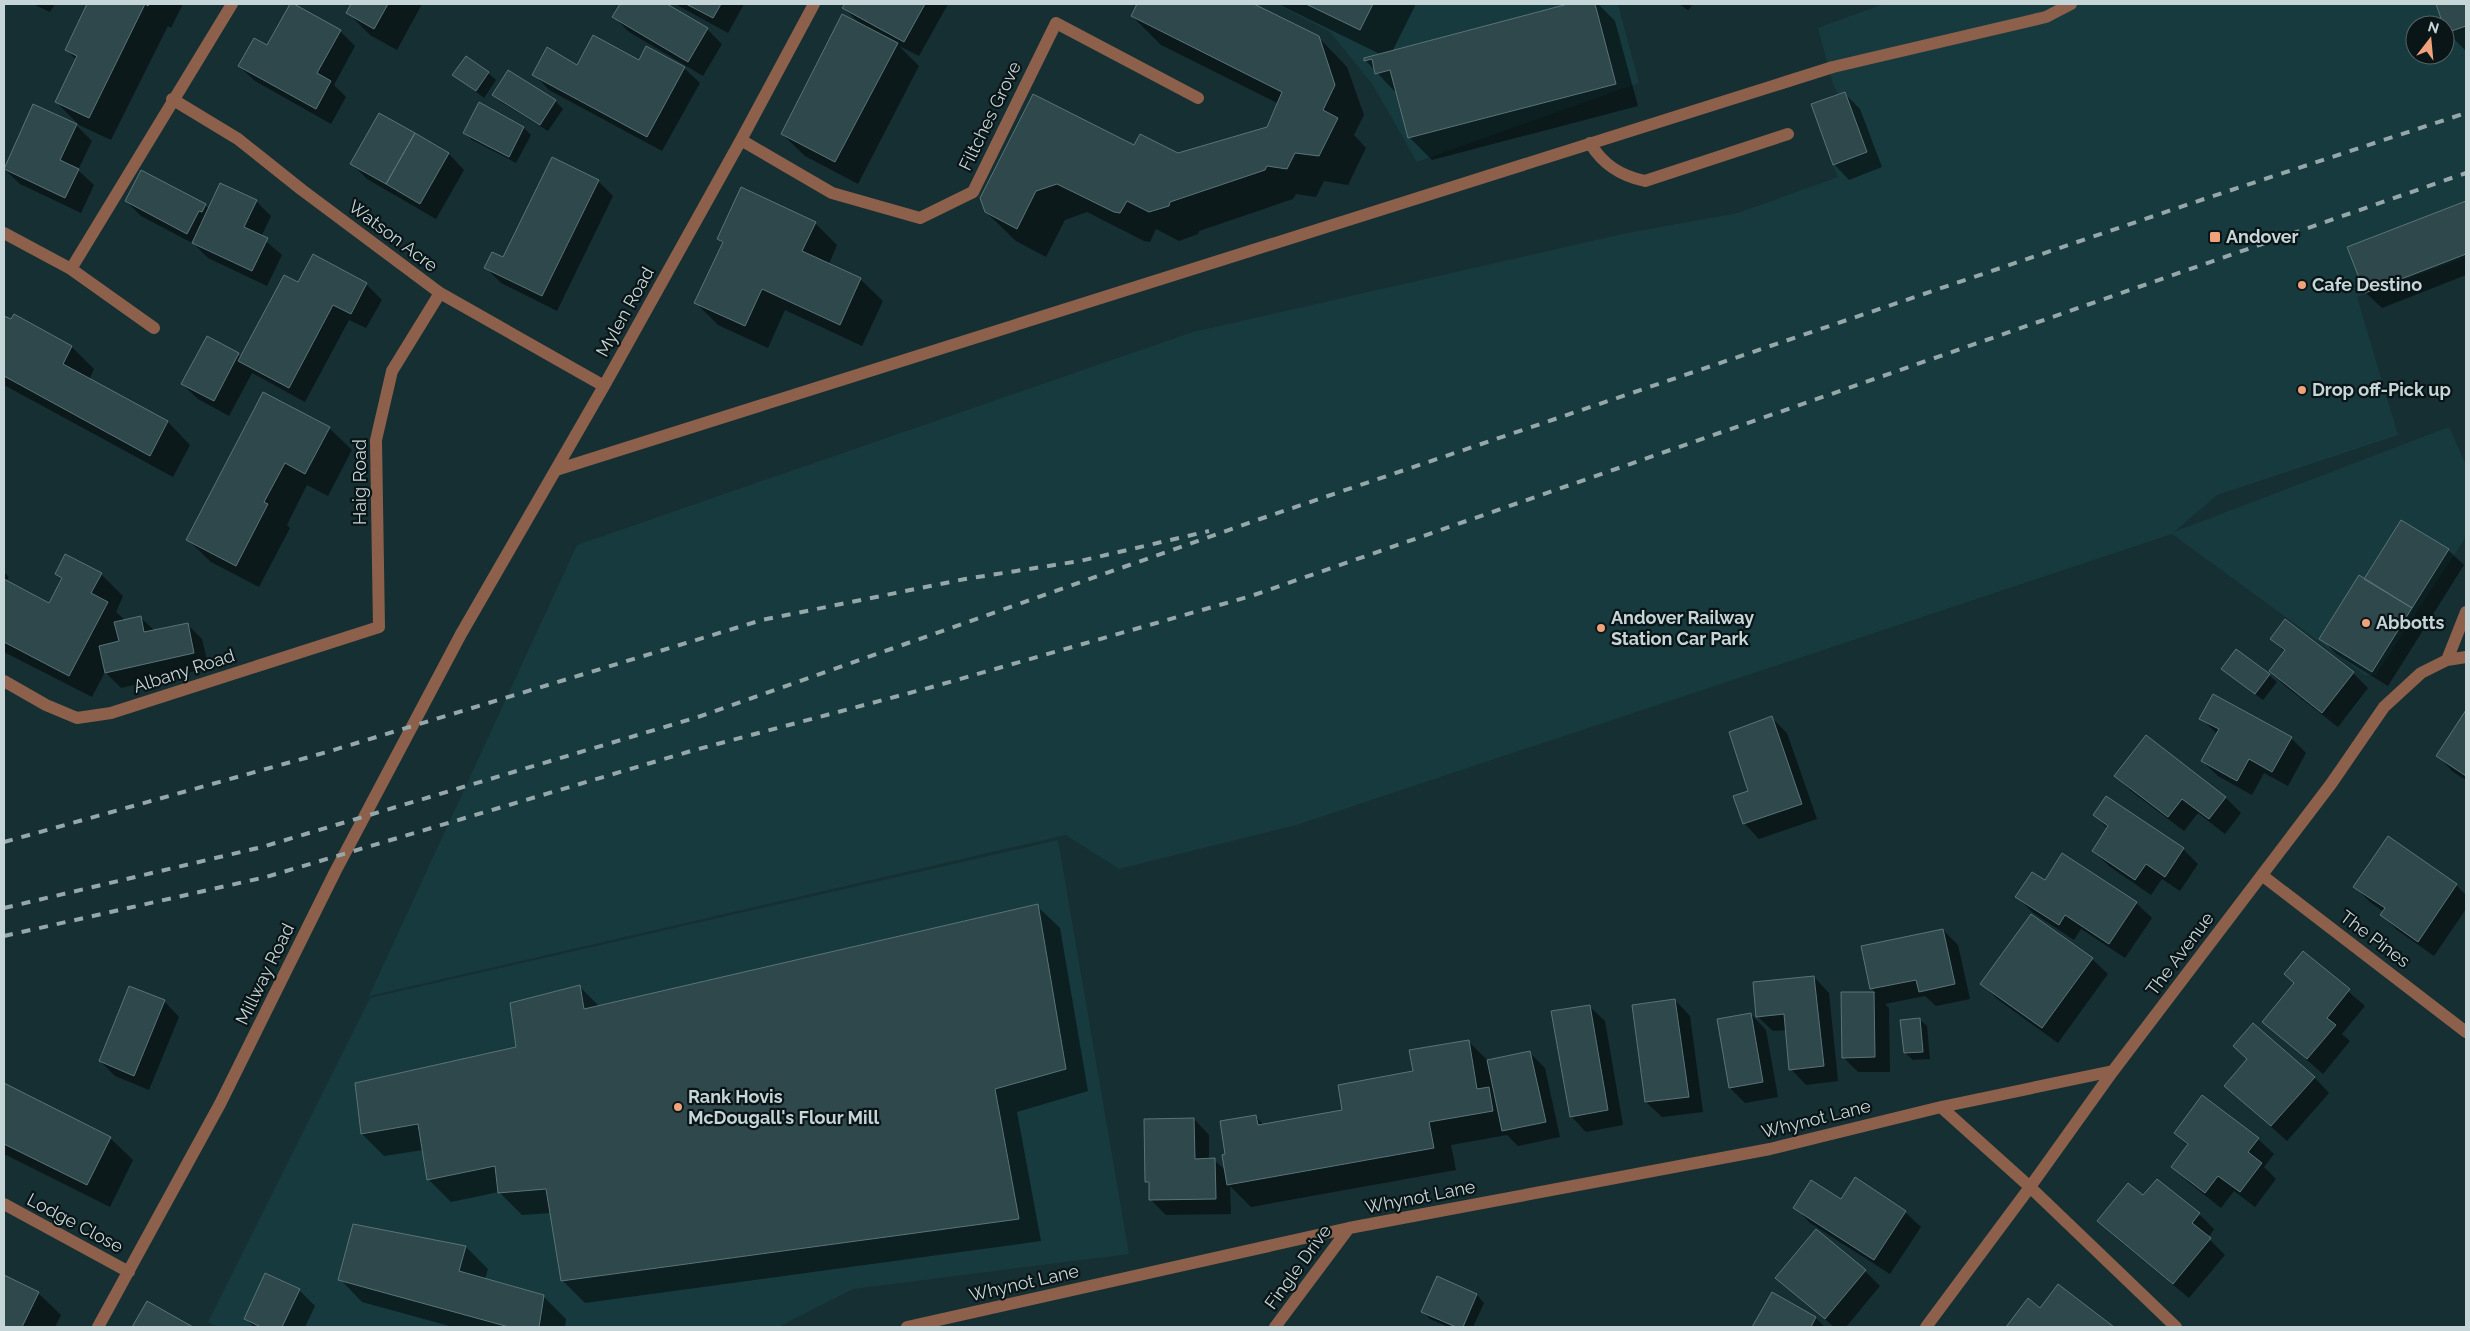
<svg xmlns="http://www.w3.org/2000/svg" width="2470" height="1331" viewBox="0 0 2470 1331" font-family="Raleway,sans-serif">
  <rect width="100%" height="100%" fill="#162f33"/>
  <path fill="#173a3f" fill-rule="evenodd" d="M1277 4H1618L1639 83 1417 162 1373 85 1330 32Z
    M1883 4H2466V258L2357 297 2398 435 2217 495 2174 532 2449 427 2466 465V532L2464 540 2376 675H2365L2172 534 1296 825 1119 869 1066 835 369 996 577 545 1193 332 1627 233 1738 213 1838 177 1833 165 1867 152 1845 92 1838 94 1833 84 1818 28ZM2415 25H2445V55H2415Z
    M1058 840 1129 1254 853 1289 778 1327H218L208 1322 370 998Z"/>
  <path fill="#0007" d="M33 4H55L50 12Z
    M88 4H183L171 28 168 26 111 140 79 125 56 102 77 60 66 50Z
    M292 4 340 31 355 46 334 85 346 97 331 124 255 81 239 66 268 47Z
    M352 4H422L397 50 370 35 347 12Z
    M622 4H665L707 29 722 44 703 76 629 32 614 17Z
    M675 4H744L728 33Z
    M846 4H948L919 56 899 46 919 66 858 184 805 156 782 134 860 24 844 8Z
    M1138 4H1252L1318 37 1347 67 1364 115 1354 135 1366 148 1348 185 1324 181 1316 197 1296 194 1293 199 1199 231 1198 234 1179 241 1156 229 1150 242 1144 241 1087 212 1065 220 1046 257 1016 241 986 212 1135 147 1178 154 1267 128 1279 104 1161 45 1132 16Z
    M1278 4H1416L1392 52 1572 4H1598L1615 21 1638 106 1432 160 1410 138 1398 95 1366 61 1382 55Z
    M1679 4H1693L1688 10Z
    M2438 4H2466V51L2447 32Z
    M639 62 684 68 700 83 662 151 549 90 534 74Z
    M508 72 555 101 563 109 548 131 501 102 494 94Z
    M488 73 496 80 484 98 454 75Z
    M1844 93 1860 109 1882 167 1849 180 1834 164Z
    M380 115 449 154 464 170 436 219 367 179 352 164Z
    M76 125 92 141 78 170 94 185 81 213 20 184 4 169Z
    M524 128 531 135 516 163 472 140 465 133Z
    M598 181 613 196 557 311 501 283 486 268 503 259Z
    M126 201 205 205 209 209 256 201 271 216 261 237 282 255 267 286 208 258 194 244 141 216Z
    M2466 203V275L2382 308 2366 293 2349 248Z
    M815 223 837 245 829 264 860 279 883 301 862 346 785 310 768 348 718 325 696 303 723 244 718 239Z
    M299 284H366L382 300 366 328 349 320 305 402 252 373 229 416 198 399 182 384 207 338 242 358Z
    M4 317 72 347 94 369 89 380 168 422 190 445 173 477 4 385Z
    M329 428 352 450 328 496 307 485 287 525 290 528 259 587 211 562 188 540Z
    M2402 522 2448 550 2464 565 2388 686 2336 654 2321 638 2365 580Z
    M4 572 9 577 6 582 50 605 63 580 56 573 101 574 123 596 116 612 125 620 140 617 155 631 187 624 202 639 209 668 121 688 105 672 92 697 4 652Z
    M2271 639 2353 673 2368 688 2338 727 2285 686 2270 671 2285 652Z
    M2223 669 2269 675 2277 682 2263 700Z
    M2466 713V780L2453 772 2438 756Z
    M1772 718 1787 733 1817 819 1759 839 1744 823 1750 792Z
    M2201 718 2291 738 2306 753 2288 786 2264 773 2252 795 2218 776 2202 761 2217 734Z
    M2116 776 2225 797 2241 813 2225 834 2198 813 2184 831 2131 791Z
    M2094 815 2183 849 2198 864 2180 891 2162 879 2151 895 2109 866 2093 851 2108 829Z
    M2388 838 2456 885 2466 895V909L2434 956 2397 930 2382 915 2384 912 2370 902 2355 887Z
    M2063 854 2136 903 2152 918 2125 958 2081 929 2074 940 2032 912 2017 897 2045 881Z
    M1037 906 1060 928 1088 1091 1017 1112 1041 1241 585 1303 562 1280 551 1213 522 1215 499 1192 451 1202 428 1179 423 1150 384 1156 362 1134 518 1048 579 986 600 1007Z
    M2031 915 2092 959 2108 974 2058 1043 1997 999 1982 984Z
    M1943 930 1958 945 1970 999 1936 1006 1925 996 1885 1004 1889 1008 1890 1072H1858L1843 1057 1842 994 1876 993 1872 989Z
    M2304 953 2365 1006 2342 1034 2350 1041 2323 1074 2264 1022 2295 983Z
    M1814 977 1829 993 1838 1081 1806 1085 1791 1069 1787 1030 1773 1031 1757 1016Z
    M1675 1000 1690 1016 1703 1112 1662 1117 1646 1102Z
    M164 1001 179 1017 149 1090 115 1076 100 1061Z
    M1589 1006 1605 1021 1623 1125 1586 1132 1571 1116Z
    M1751 1014 1766 1030 1778 1097 1745 1103 1730 1088Z
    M1919 1019 1927 1026 1930 1059 1913 1060 1905 1053Z
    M1468 1041 1488 1061 1530 1053 1545 1068 1560 1137 1518 1146 1507 1135 1451 1145 1456 1170 1251 1207 1230 1186 1231 1214 1166 1215 1151 1200 1150 1185 1146 1181 1194 1119 1209 1135V1160H1214L1226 1171 1227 1155 1255 1116 1264 1125 1343 1111Z
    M2248 1060 2314 1077 2329 1093 2287 1141 2226 1086Z
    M4 1084 110 1138 133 1160 110 1207 4 1154Z
    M2202 1097 2258 1139 2274 1154 2264 1167 2276 1179 2255 1207 2234 1191 2221 1208 2188 1182 2173 1167 2188 1146 2175 1133Z
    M2143 1197 2199 1214 2214 1229 2208 1238 2225 1255 2189 1298 2114 1236 2099 1221Z
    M1842 1201 1905 1212 1921 1227 1890 1274 1810 1223 1795 1207Z
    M466 1247 488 1269 485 1279 543 1296 566 1319 565 1327H453L362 1302 340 1279Z
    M1865 1271 1880 1286 1846 1327H1834L1777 1278Z
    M265 1275 299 1290 315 1306 305 1327H254L245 1319Z
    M4 1277 38 1293 61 1315 55 1327H4Z
    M1437 1278 1477 1295 1484 1303 1473 1327H1448L1430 1319 1422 1311Z
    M2059 1285 2112 1327H2007L2028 1300 2040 1309Z
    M1772 1294 1816 1318 1825 1327H1754Z
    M147 1303 190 1327H133Z
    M1228 1326 1229 1327H1209Z"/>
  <path fill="#2f484c" stroke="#597478" d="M87 4H149L148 6 145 4 89 118 55 102 77 56 65 50Z
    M290 4H294L341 30 317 73 331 81 316 109 238 66 254 38 267 45Z
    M351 4H388L374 29 346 13Z
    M620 4H667L708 28 688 62 612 17Z
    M686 4H721L713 18Z
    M845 4H925L904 42 842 8Z
    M1137 4H1254L1319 36 1335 85 1323 110 1338 118 1319 156 1295 153 1287 169 1267 166 1265 170 1170 202 1169 206 1149 212 1127 201 1120 213 1114 212 1057 184 1036 191 1017 229 985 212 980 198 1033 94 1134 145 1140 134 1178 153 1267 127 1282 92 1131 16Z
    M1306 4H1373L1360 30Z
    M1568 4H1595L1616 84 1408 138 1390 70 1375 74 1372 59 1364 61V58Z
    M2436 4H2466V26L2446 33Z
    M842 14 898 43 835 162 781 134Z
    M593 35 639 60 646 46 685 67 647 137 532 75 547 47 577 65Z
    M466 56 489 72 476 91 452 75Z
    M508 70 556 100 540 125 492 95Z
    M1845 92 1867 152 1833 165 1811 104Z
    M479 102 524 127 509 157 463 133Z
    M33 104 77 124 60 160 79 169 65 198 4 169Z
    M379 113 415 133 386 184 350 164Z
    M415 133 449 153 420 204 386 184Z
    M552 157 599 180 542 296 484 268 492 252 503 257Z
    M141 170 206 204 202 212 199 211 187 234 125 201Z
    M220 183 257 200 244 227 268 238 252 271 192 243Z
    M741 187 816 222 802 251 861 278 840 325 762 289 745 326 694 303 723 242 717 239Z
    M2466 201V254L2365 293 2347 247Z
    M313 254 367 283 351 314 333 305 289 388 238 361 284 275 298 282Z
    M14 314 72 346 63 364 168 421 150 456 4 376V316L11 319Z
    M207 336 239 353 214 401 181 384Z
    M263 392 330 427 305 474 285 463 264 502 268 504 236 566 186 540Z
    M2401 520 2449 549 2412 608 2364 579Z
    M65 554 102 573 91 593 108 602 69 676 4 642V579L49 603 62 578 55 574Z
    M2359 575 2412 608 2372 672 2319 639Z
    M141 616 144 632 188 623 194 653 105 673 99 646 119 641 114 622Z
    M2285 619 2354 672 2322 713 2269 671 2285 650 2270 639Z
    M2236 649 2270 674 2255 694 2221 669Z
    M2213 694 2292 737 2272 772 2249 759 2237 781 2201 761 2219 729 2199 719Z
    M2466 710V776L2436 756Z
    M1772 716 1802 804 1743 824 1733 796 1748 791 1729 732Z
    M2146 735 2226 797 2209 819 2182 799 2168 817 2114 776Z
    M2106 796 2184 848 2165 877 2146 864 2135 880 2092 851 2108 826 2093 815Z
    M2388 836 2457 884 2418 942 2380 915 2385 908 2353 887Z
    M2062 853 2137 902 2109 944 2065 915 2059 925 2015 897 2032 872 2045 880Z
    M1038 904 1066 1069 995 1089 1019 1219 561 1281 546 1189 498 1193 495 1166 427 1180 418 1124 361 1134 355 1083 516 1047 510 1003 580 985 584 1009Z
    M2031 914 2093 958 2042 1028 1980 984Z
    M1943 929 1955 984 1919 992 1916 980 1870 989 1861 946Z
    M2303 951 2350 989 2327 1018 2336 1025 2307 1059 2262 1022 2294 983 2284 974Z
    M1814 976 1824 1066 1789 1070 1784 1014 1756 1017 1753 982Z
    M129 986 165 1000 134 1076 99 1061Z
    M1841 992H1874L1875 1057 1842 1058Z
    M1675 999 1689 1097 1645 1102 1632 1005Z
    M1590 1005 1608 1110 1570 1117 1551 1011Z
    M1751 1013 1763 1082 1729 1088 1717 1019Z
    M1920 1018 1923 1052 1904 1053 1900 1020Z
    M2253 1023 2315 1077 2271 1126 2224 1086 2247 1059 2233 1046Z
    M1469 1040 1477 1089 1489 1087 1493 1111 1429 1122 1434 1148 1227 1185 1222 1155 1225 1154 1220 1121 1256 1115 1258 1125 1342 1110 1338 1085 1413 1071 1409 1050Z
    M1530 1051 1546 1122 1502 1131 1487 1060Z
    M4 1083 111 1137 87 1185 4 1144Z
    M2202 1095 2259 1138 2248 1152 2262 1163 2240 1192 2218 1176 2205 1193 2171 1167 2188 1144 2174 1133Z
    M1194 1118 1195 1159 1215 1158 1216 1199 1149 1200V1182H1145L1144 1119Z
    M1855 1177 1906 1211 1874 1260 1793 1208 1811 1180 1841 1199Z
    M2157 1179 2200 1213 2192 1223 2211 1238 2173 1284 2097 1221 2128 1183 2143 1195Z
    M353 1224 466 1246 459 1271 544 1295 539 1327H509L338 1280Z
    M1816 1229 1866 1270 1825 1319 1775 1278Z
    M265 1273 300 1289 282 1327H261L244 1319Z
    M4 1275 39 1292 22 1327H4Z
    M1437 1276 1477 1294 1463 1327H1456L1421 1312Z
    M2058 1284 2114 1327H2006L2028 1298 2040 1308Z
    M1772 1292 1816 1317 1811 1327H1752Z
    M147 1301 193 1327H132Z"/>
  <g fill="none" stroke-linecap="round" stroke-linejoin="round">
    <path stroke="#8c604a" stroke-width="12" d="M172 99 238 139 302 190 440 293 604 386
      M741 140 832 193 920 218 973 192 1056 23 1198 98
      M1590 143C1603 165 1621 176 1645 181L1788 134
      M4 233 71 269 232 4
      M71 269 154 328
      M556 470 1833 67 2046 17 2071 4
      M2447 660 2466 612
      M4 681 46 705 77 718 111 713 379 627 376 440 392 371 440 293
      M2263 876 2466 1032
      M1941 1107 2030 1187 2176 1327
      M4 1204 129 1272
      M98 1327 220 1104 335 872 461 634 604 386 741 140 814 4
      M907 1327 1349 1228 1770 1149 1941 1107 2113 1071
      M1275 1327 1349 1228
      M1926 1327 2030 1187 2113 1071 2331 784 2384 707 2421 673 2447 660 2466 657"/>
    <path stroke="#95a7a9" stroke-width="4" stroke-dasharray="9 9" stroke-linecap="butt" d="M4 842 327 752 762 620 965 579 1080 561 1209 531
      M4 908 262 847 698 717 1260 519 2204 199 2466 113
      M4 936 266 877 691 751 932 687 1251 596 2466 173"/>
  </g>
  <g fill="#f0a27a" stroke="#0a1517" stroke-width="2">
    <rect x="2209" y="231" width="12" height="12" rx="2.5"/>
    <circle cx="2302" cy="285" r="5"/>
    <circle cx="2302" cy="390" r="5"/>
    <circle cx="2366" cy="623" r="5"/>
    <circle cx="1601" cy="628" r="5"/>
    <circle cx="678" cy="1107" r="5"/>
  </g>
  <g text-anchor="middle" stroke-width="4.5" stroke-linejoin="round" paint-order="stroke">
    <g font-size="18" fill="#c6d5d7" stroke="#0a1517">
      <text transform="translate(990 116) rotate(-64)" y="6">Filtches Grove</text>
      <text transform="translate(393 236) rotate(37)" y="6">Watson Acre</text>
      <text transform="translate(625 312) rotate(-61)" y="6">Mylen Road</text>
      <text transform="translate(360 482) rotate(-90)" y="6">Haig Road</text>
      <text transform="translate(184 671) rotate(-18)" y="6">Albany Road</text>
      <text transform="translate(2375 939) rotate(37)" y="6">The Pines</text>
      <text transform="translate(2180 954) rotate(-53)" y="6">The Avenue</text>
      <text transform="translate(265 974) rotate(-64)" y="6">Millway Road</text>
      <text transform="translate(1816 1119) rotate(-14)" y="6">Whynot Lane</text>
      <text transform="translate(1420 1197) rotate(-11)" y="6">Whynot Lane</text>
      <text transform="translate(75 1223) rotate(28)" y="6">Lodge Close</text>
      <text transform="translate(1298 1267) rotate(-54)" y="6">Fingle Drive</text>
      <text transform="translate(1024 1283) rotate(-13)" y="6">Whynot Lane</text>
    </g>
    <g font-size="18" font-weight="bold" fill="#c6d5d7" stroke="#0a1517" text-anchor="start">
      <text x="2226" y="243">Andover</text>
      <text x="2312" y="291">Cafe Destino</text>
      <text x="2312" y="396">Drop off-Pick up</text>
      <text x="1611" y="624">Andover Railway<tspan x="1611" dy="21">Station Car Park</tspan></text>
      <text x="2376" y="629">Abbotts</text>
      <text x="688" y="1103">Rank Hovis<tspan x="688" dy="21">McDougall's Flour Mill</tspan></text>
    </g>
  </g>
  <rect width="2470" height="1331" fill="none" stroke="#c6d5d7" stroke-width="10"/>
  <g transform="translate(2430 40) rotate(16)"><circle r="24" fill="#0a1517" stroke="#556264"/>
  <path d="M0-4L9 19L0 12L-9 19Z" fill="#f0a27a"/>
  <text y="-8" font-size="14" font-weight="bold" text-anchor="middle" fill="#c6d5d7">N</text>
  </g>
</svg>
